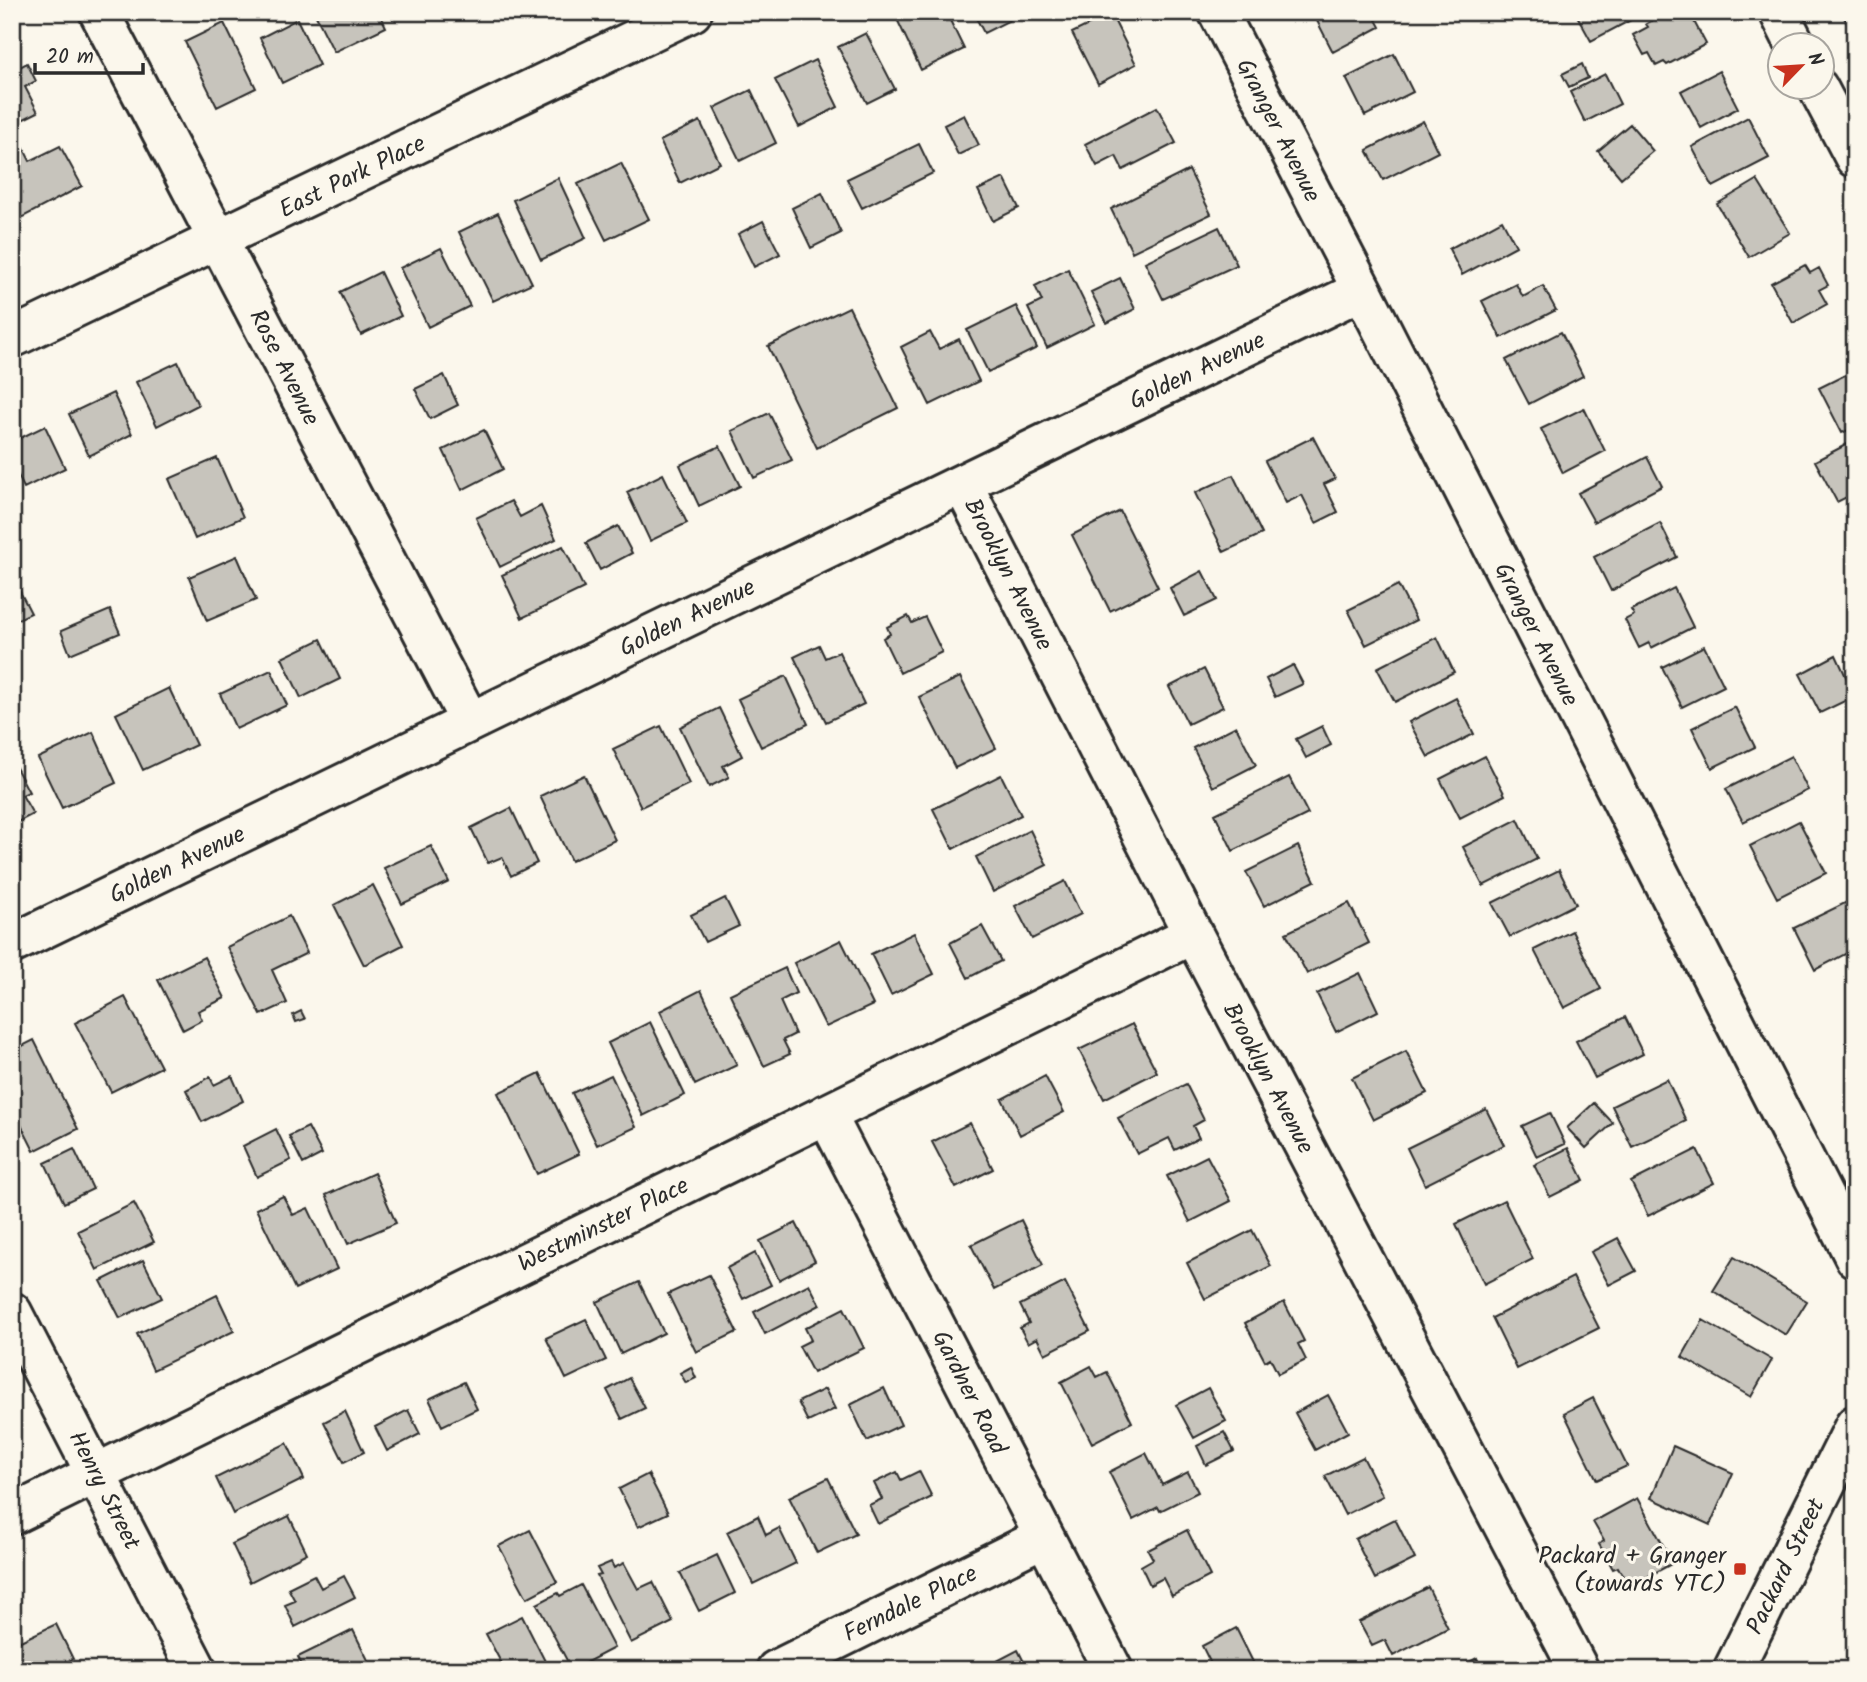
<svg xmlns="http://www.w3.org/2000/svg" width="1867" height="1682" viewBox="0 0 1867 1682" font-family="Kalam,sans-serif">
  <rect width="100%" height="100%" fill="#fbf7ec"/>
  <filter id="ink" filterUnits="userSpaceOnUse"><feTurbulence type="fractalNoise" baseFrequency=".0143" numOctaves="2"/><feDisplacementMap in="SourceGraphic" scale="14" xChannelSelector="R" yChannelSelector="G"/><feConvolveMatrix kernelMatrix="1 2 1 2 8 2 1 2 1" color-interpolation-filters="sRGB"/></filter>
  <g filter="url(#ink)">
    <path fill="#c7c4bc" stroke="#2b2b2b" stroke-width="2" d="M323 12H379L386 27 334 52 316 16Z
      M390 12H406L393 19Z
      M906 12H946L964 49 921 70 896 17Z
      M973 12H1026L984 33Z
      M1325 12H1372L1380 27 1333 52 1315 17Z
      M1575 12H1646L1591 41Z
      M1667 12H1689L1706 44 1667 65 1664 62 1656 66 1649 53 1644 55 1633 35 1648 27 1646 24Z
      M1841 12H1855V38Z
      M1111 14 1136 64 1098 84 1072 33Z
      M297 19 319 65 282 83 260 38Z
      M224 23 256 88 217 107 185 42Z
      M866 33 895 89 867 103 838 47Z
      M1394 54 1413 92 1365 116 1346 78Z
      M815 60 838 107 799 127 775 80Z
      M27 63 36 81 25 87 38 112 12 125V71Z
      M1582 64 1588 78 1569 87 1562 74Z
      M1719 71 1738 108 1701 128 1681 91Z
      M1605 74 1620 104 1585 122 1570 92Z
      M751 90 776 143 740 161 714 108Z
      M1157 107 1176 143 1123 170 1116 156 1097 166 1085 144Z
      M964 115 979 145 958 155 944 125Z
      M1748 117 1769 158 1713 187 1692 147Z
      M700 121 720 163 680 183 660 141Z
      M1423 121 1438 152 1383 180 1367 150Z
      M1630 124 1653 151 1621 178 1598 151Z
      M919 144 933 173 862 208 847 179Z
      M60 146 82 186 21 218 12 202V152L23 147 30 161Z
      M621 163 649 219 606 240 578 184Z
      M1189 170 1211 214 1132 252 1111 209Z
      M558 178 586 238 541 260 513 200Z
      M1004 178 1019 208 993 221 978 190Z
      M1757 180 1790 233 1749 257 1717 204Z
      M822 193 841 233 811 248 792 208Z
      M498 213 532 283 493 301 459 232Z
      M1502 220 1516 246 1462 275 1449 249Z
      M763 221 780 254 754 267 738 234Z
      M1219 227 1237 265 1163 299 1145 262Z
      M441 248 470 306 428 327 400 268Z
      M1805 265 1810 273 1819 268 1828 285 1819 290 1827 304 1793 323 1771 283Z
      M1068 269 1095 324 1047 348 1028 308 1042 301 1035 286Z
      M380 272 401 316 361 335 340 292Z
      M1120 278 1135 309 1107 323 1091 292Z
      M1516 284 1523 297 1543 286 1556 310 1501 338 1482 301Z
      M1016 306 1037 348 988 372 967 330Z
      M849 307 898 408 817 448 768 346Z
      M930 332 939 349 959 339 979 381 930 405 901 347Z
      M1561 332 1583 376 1529 404 1506 360Z
      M178 362 198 405 157 426 136 382Z
      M1855 370V427L1842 433 1819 388Z
      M444 375 458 405 430 419 415 389Z
      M113 393 132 434 89 456 69 414Z
      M1584 408 1605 451 1563 473 1541 429Z
      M769 413 792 460 754 478 732 431Z
      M45 426 65 468 24 488 12 463V442Z
      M484 430 503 469 462 490 443 450Z
      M1313 437 1335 479 1324 484 1338 512 1316 523 1302 495 1286 503 1265 461Z
      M1855 440V493L1837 502 1815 461Z
      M720 446 740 486 699 506 680 465Z
      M1647 457 1662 486 1594 522 1578 493Z
      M217 458 243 517 195 539 169 479Z
      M663 474 687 523 650 541 627 492Z
      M1233 475 1262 534 1224 552 1195 493Z
      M511 501 520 517 541 506 556 539 500 567 476 518Z
      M1120 511 1158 587 1110 611 1072 535Z
      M1660 523 1677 557 1611 591 1594 557Z
      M618 526 632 553 600 570 586 543Z
      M563 546 584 588 522 618 502 575Z
      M237 556 256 600 207 621 189 577Z
      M1202 571 1217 600 1184 616 1170 588Z
      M12 576 31 613 12 622Z
      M1398 585 1416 620 1366 645 1348 610Z
      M1674 588 1693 627 1651 648 1649 643 1639 648 1625 620 1634 615 1631 610Z
      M110 610 120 633 70 654 61 631Z
      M908 616 912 623 925 617 942 652 900 673 883 638 890 634 887 627Z
      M1437 637 1454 672 1395 702 1377 668Z
      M321 639 340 679 301 698 282 658Z
      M819 645 825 658 839 652 864 704 826 722 794 657Z
      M1704 646 1724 686 1682 707 1662 667Z
      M1836 655 1855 696 1820 713 1800 674Z
      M1293 665 1303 684 1275 697 1266 679Z
      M1204 669 1223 707 1188 724 1169 687Z
      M271 670 287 705 236 729 220 694Z
      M786 676 808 724 761 747 738 699Z
      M960 677 996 748 955 768 919 697Z
      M169 688 196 745 143 770 116 714Z
      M1456 698 1474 734 1428 757 1409 722Z
      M1735 707 1755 747 1712 768 1692 728Z
      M719 708 742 756 723 766 729 777 709 787 680 727Z
      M661 726 689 784 641 807 613 749Z
      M1236 726 1256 765 1213 787 1193 748Z
      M1322 726 1331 745 1306 758 1296 739Z
      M93 732 116 783 62 808 38 758Z
      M1485 756 1505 795 1460 818 1440 779Z
      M1791 756 1808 790 1743 822 1726 789Z
      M12 760 29 792 22 795 33 814 12 825Z
      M584 775 615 840 571 861 540 796Z
      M1001 775 1021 815 953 849 933 809Z
      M1289 777 1308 814 1233 851 1215 814Z
      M511 808 537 863 511 876 502 857 488 863 471 828Z
      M1518 819 1537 859 1483 886 1463 847Z
      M1799 821 1826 873 1777 898 1750 846Z
      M1030 830 1047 865 993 892 976 857Z
      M431 846 449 882 402 904 384 868Z
      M1298 846 1315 881 1264 906 1246 872Z
      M1559 870 1576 904 1510 937 1492 903Z
      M1065 881 1081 914 1032 939 1015 906Z
      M373 885 403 945 364 965 334 905Z
      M725 898 739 926 705 942 691 915Z
      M1847 902 1855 918V949L1815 970 1794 928Z
      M1349 903 1369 943 1307 974 1286 933Z
      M289 916 307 953 272 970 287 1003 261 1015 227 947Z
      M982 926 1001 961 968 978 950 943Z
      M1572 931 1601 989 1564 1008 1534 950Z
      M914 933 934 974 891 995 871 954Z
      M841 940 873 1005 826 1027 794 963Z
      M204 957 225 998 198 1011 202 1020 183 1030 158 980Z
      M785 968 796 993 780 1001 795 1034 783 1040 790 1054 764 1066 730 994Z
      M1360 973 1378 1011 1336 1032 1317 994Z
      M701 990 737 1065 695 1085 660 1011Z
      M125 997 161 1067 111 1092 75 1023Z
      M301 1011 305 1019 296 1022 293 1015Z
      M1625 1017 1643 1054 1595 1078 1576 1041Z
      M650 1022 685 1095 643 1116 608 1043Z
      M1132 1024 1157 1072 1104 1099 1079 1050Z
      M34 1040 78 1129 34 1151 12 1107V1051Z
      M1406 1051 1427 1093 1373 1120 1352 1078Z
      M540 1073 579 1154 537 1174 498 1093Z
      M611 1075 636 1127 597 1145 572 1093Z
      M232 1076 243 1101 202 1122 186 1090 210 1077 214 1085Z
      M1045 1076 1064 1112 1020 1135 1002 1099Z
      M1667 1079 1686 1121 1632 1147 1612 1106Z
      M1186 1084 1204 1120 1193 1126 1199 1138 1175 1150 1169 1138 1137 1154 1118 1118Z
      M1594 1103 1613 1123 1586 1148 1567 1128Z
      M1486 1109 1504 1145 1425 1185 1407 1148Z
      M1550 1113 1565 1144 1537 1157 1522 1126Z
      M970 1123 993 1169 956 1188 932 1142Z
      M308 1127 322 1154 303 1164 289 1136Z
      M276 1129 291 1160 257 1177 243 1146Z
      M1568 1148 1584 1180 1550 1197 1534 1165Z
      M74 1149 93 1189 64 1203 45 1163Z
      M1697 1149 1714 1183 1648 1216 1631 1182Z
      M1207 1156 1231 1201 1190 1222 1167 1176Z
      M374 1173 396 1223 348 1244 326 1195Z
      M283 1196 293 1215 308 1208 337 1269 295 1289 256 1209Z
      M1504 1200 1533 1259 1484 1284 1456 1224Z
      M134 1203 154 1242 97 1270 78 1231Z
      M1021 1220 1043 1265 994 1290 971 1245Z
      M796 1223 815 1261 779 1280 760 1241Z
      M1252 1230 1271 1266 1205 1299 1187 1263Z
      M1618 1238 1636 1271 1609 1285 1591 1252Z
      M755 1253 771 1285 743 1299 727 1268Z
      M1734 1257 1807 1301 1786 1335 1713 1291Z
      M143 1260 162 1298 120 1318 101 1281Z
      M709 1275 737 1332 696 1352 668 1294Z
      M1573 1277 1599 1328 1517 1369 1492 1318Z
      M639 1282 664 1333 621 1354 597 1302Z
      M1065 1282 1090 1331 1045 1354 1037 1338 1028 1343 1020 1328 1029 1323 1020 1305Z
      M809 1284 820 1305 765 1334 754 1312Z
      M217 1295 234 1331 153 1370 137 1334Z
      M1284 1302 1304 1341 1298 1344 1306 1360 1278 1374 1270 1358 1265 1361 1245 1323Z
      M844 1308 864 1348 813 1373 799 1346 811 1340 805 1328Z
      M586 1319 606 1360 566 1379 546 1338Z
      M1703 1320 1772 1360 1751 1397 1682 1357Z
      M1091 1366 1097 1377 1107 1372 1132 1422 1092 1443 1061 1382Z
      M691 1367 696 1378 686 1383 680 1373Z
      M629 1378 645 1408 622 1419 607 1390Z
      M464 1382 477 1409 442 1426 429 1399Z
      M884 1388 901 1425 867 1441 850 1405Z
      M1208 1388 1226 1421 1194 1438 1176 1405Z
      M825 1389 835 1409 808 1422 798 1402Z
      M1328 1395 1348 1432 1315 1450 1295 1413Z
      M1593 1398 1627 1466 1597 1480 1564 1413Z
      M408 1410 420 1434 387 1451 375 1427Z
      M345 1411 364 1452 344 1462 324 1422Z
      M1224 1432 1234 1451 1206 1465 1197 1446Z
      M287 1443 304 1479 233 1514 216 1478Z
      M1673 1446 1733 1473 1710 1525 1651 1498Z
      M1146 1453 1162 1485 1188 1472 1198 1492 1160 1511 1158 1507 1133 1520 1109 1472Z
      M1363 1457 1383 1496 1345 1515 1325 1476Z
      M919 1471 932 1497 878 1524 869 1505 882 1499 874 1483 897 1472 901 1480Z
      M648 1474 668 1513 638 1527 619 1489Z
      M828 1478 856 1534 817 1553 789 1497Z
      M1637 1498 1673 1563 1629 1587 1618 1567 1613 1569 1599 1544 1604 1541 1593 1522Z
      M289 1516 307 1553 250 1582 232 1544Z
      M758 1516 766 1535 779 1528 796 1563 753 1584 727 1532Z
      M1395 1519 1415 1559 1375 1579 1355 1539Z
      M530 1530 557 1582 527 1598 499 1546Z
      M1187 1530 1210 1576 1172 1596 1163 1578 1150 1585 1141 1566 1153 1559 1148 1550Z
      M717 1555 735 1593 699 1611 680 1573Z
      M611 1562 614 1568 624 1563 638 1589 653 1582 673 1622 631 1643 597 1576 601 1575 597 1568Z
      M314 1575 321 1588 344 1576 355 1597 295 1627 285 1605 295 1601 288 1588Z
      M581 1585 614 1648 572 1670 537 1604 558 1593 560 1596Z
      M1428 1587 1448 1628 1393 1656 1385 1640 1372 1646 1359 1622Z
      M522 1616 549 1669 548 1670H505L486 1634Z
      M56 1624 73 1659 51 1670H12V1645Z
      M1236 1628 1257 1670H1214L1202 1646Z
      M353 1630 372 1668 304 1670 298 1657Z
      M1018 1650 1028 1670H980Z
      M1477 1658 1482 1670H1454Z"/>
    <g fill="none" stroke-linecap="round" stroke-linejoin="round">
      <defs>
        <path id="minor" d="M99 12 470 722
          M1218 12 1362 290 1855 1258
          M1779 12 1796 46
          M1818 88 1855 158
          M12 338 692 12
          M963 485 1193 934 1579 1670
          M12 944 1362 290
          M826 1114 1113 1670
          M12 1312 197 1670
          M12 1515 1193 934
          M776 1670 1044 1537"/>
        <path id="secondary" d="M1733 1670 1855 1425"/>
      </defs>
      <use href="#minor" stroke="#2b2b2b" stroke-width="44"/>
      <use href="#secondary" stroke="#2b2b2b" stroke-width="44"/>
      <use href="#minor" stroke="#fbf7ec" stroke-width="38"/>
      <use href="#secondary" stroke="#fbf7ec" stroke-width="38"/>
    </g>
  </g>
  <rect fill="#c8321e" stroke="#fbf7ec" stroke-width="2.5" x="1733" y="1562" width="14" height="14" rx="3.5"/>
  <g text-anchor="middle" stroke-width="6" stroke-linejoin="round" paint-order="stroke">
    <g font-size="24" fill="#2b2b2b" stroke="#fbf7ec">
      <text transform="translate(1279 130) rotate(63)" y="8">Granger Avenue</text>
      <text transform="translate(352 176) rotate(-26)" y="8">East Park Place</text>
      <text transform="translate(285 367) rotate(63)" y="8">Rose Avenue</text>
      <text transform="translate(1197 370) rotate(-26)" y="8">Golden Avenue</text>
      <text transform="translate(1009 574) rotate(63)" y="8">Brooklyn Avenue</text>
      <text transform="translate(687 617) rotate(-26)" y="8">Golden Avenue</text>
      <text transform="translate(1537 634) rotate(63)" y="8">Granger Avenue</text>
      <text transform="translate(177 864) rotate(-26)" y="8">Golden Avenue</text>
      <text transform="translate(1269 1078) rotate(62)" y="8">Brooklyn Avenue</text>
      <text transform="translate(603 1224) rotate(-26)" y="8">Westminster Place</text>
      <text transform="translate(970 1392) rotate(63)" y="8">Gardner Road</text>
      <text transform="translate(105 1490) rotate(63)" y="8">Henry Street</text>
      <text transform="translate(1785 1566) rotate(-64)" y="8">Packard Street</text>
      <text transform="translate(910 1603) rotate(-26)" y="8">Ferndale Place</text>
    </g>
    <g font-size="24" fill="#2b2b2b" stroke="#fbf7ec" text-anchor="end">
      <text x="1726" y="1563">Packard + Granger<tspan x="1726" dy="28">(towards YTC)</tspan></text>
    </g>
  </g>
  <rect width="1867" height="1682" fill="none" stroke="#fbf7ec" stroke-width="42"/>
  <rect x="21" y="21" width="1825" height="1640" fill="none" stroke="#2b2b2b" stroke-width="2.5" filter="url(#ink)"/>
  <g transform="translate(1801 66) rotate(65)"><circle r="33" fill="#fbf7ec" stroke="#a8a59f" stroke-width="2"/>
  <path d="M0-5L12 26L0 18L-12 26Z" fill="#c8321e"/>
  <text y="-10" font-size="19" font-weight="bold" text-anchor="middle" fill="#2b2b2b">N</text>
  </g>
  <path d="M35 63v10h108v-10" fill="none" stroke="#2b2b2b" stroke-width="3.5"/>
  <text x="46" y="63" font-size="21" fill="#2b2b2b" stroke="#fbf7ec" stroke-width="5" paint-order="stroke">20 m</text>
</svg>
